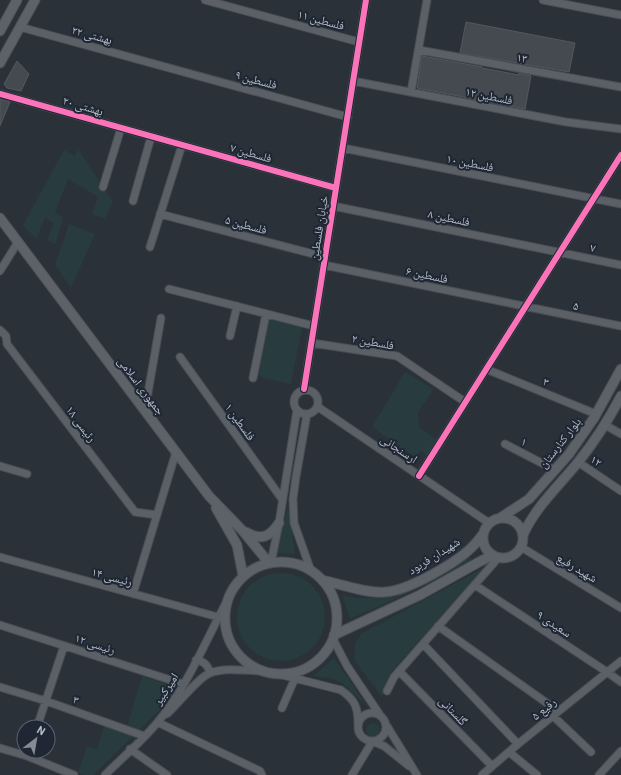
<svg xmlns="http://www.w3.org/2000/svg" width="621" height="775" viewBox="0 0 621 775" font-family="Barlow,'Noto Naskh Arabic',sans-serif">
  <rect width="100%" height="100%" fill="#2b3138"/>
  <path fill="#283b3e" d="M78 149 113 202 105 219 92 214 98 197 68 179 55 213 63 217 56 244 47 240 54 223 45 218 36 239 23 225 64 150 75 156Z
    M69 224 95 234 71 288 55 265Z
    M269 318 302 327 291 384 262 378 258 373Z
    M405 372 434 389 418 412 419 427 437 440 428 456 420 451 416 458 372 427Z
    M288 506 295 554 276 553Z
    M470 557 473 560 429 584 350 619 342 595 357 598H384L427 580Z
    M485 567 392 671 388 678 383 696 380 694 354 660 355 644 361 634Z
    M237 617a44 44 0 1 1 88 0a44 44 0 1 1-88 0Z
    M334 658 369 708 343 684 334 679 313 676Z
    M142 676 177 688 160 710 138 731 127 727Z
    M366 730a7 7 0 1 1 14 0a7 7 0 1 1-14 0Z
    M104 726 133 736 93 775H84L78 773 87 746 97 749Z"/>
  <path fill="#454a50" stroke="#53585f" d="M466 22 575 43 569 72 460 53Z
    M422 56 482 67V68L519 75V73L531 76 525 109 417 88Z
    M17 61 29 74 21 91 7 88 4 84Z
    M0 99 10 102 0 126Z"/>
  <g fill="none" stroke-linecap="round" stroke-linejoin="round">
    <defs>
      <path id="minor" d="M205 0 359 42
        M543 0 621 15
        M20 27 348 117
        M419 50 621 87
        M353 81 566 122 621 129
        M411 92 427 0
        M0 94 336 188
        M343 148 621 204
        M103 187 121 128
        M133 201 151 137
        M333 206 621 265
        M160 214 325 257
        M150 247 182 145
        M324 265 621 326
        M0 271 18 242
        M169 289 314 326
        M0 330 6 336 7 344 135 512 157 515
        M230 336 237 306
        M312 343 397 356 465 402
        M180 357 282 499
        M486 369 596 414
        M253 378 266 314
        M304 389 366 0
        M294 402a12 12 0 1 1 24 0a12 12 0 1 1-24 0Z
        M318 407 489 523
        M145 410 161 318
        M307 414 296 477 293 499 294 523 311 571
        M605 425 621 434
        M505 444 555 470
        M578 462 621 491
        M0 466 27 474
        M419 476 621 155
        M521 547 621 608
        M0 557 218 617
        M271 563 279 523 297 410
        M475 585 607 672 621 682
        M133 594 176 452
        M0 625 183 684
        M438 626 558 711
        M333 639 347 666 380 715
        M423 644 518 744
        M196 660C204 661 208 665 210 673
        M399 671 492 766
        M278 674 341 690C355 700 358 707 358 724
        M0 687 46 701 144 736
        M387 691 394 677 499 557
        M282 708 295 678
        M358 727a14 14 0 1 1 28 0a14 14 0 1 1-28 0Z
        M167 714C177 705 199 677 210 673 226 667 247 671 264 671
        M553 716 591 752
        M159 723 260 771 262 775
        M387 726 417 775
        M37 727 64 646
        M374 742 384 746 409 766
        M0 748 27 756 74 775
        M130 749 167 775
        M509 752 537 775
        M105 775C122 758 141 742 157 723 187 687 205 642 227 601
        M352 775 372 742
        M482 775 518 744 621 661
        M599 775 621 751"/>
      <path id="major" d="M0 31 17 0
        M0 63 35 0
        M0 218 209 496 242 530 269 563
        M216 508 237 545 243 576
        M483 538a20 20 0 1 1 40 0a20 20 0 1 1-40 0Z
        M500 518 529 499 569 454 594 418 621 369
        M246 532C261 541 270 537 279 523
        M523 535C536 506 559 486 579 461 595 441 609 419 621 396
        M225 618a56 56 0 1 1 112 0a56 56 0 1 1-112 0Z
        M322 580C340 584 368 594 385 592 408 591 458 562 473 546 477 542 480 538 483 534
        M334 635 420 595 479 562 493 555"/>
    </defs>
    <use href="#minor" stroke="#494d53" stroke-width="9"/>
    <use href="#major" stroke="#494d55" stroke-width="11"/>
    <use href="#minor" stroke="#5b5f66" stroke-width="7"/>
    <use href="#major" stroke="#5d6168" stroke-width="9"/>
    <defs>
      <path id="cycleway" d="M0 94 336 188
        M304 389 366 0
        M419 476 621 155"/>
    </defs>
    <use href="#cycleway" stroke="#1e2733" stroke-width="8"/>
    <use href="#cycleway" stroke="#fb73b8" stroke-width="6"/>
  </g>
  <g text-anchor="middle" stroke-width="4" stroke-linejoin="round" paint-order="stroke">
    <g font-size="12" fill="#b5bdc9" stroke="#1e2733">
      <text transform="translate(321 20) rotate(15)" y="4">فلسطین ۱۱</text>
      <text transform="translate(92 35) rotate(15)" y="4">بهشتی ۲۲</text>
      <text transform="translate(522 58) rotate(10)" y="4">۱۳</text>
      <text transform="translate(256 80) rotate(15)" y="4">فلسطین ۹</text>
      <text transform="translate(489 96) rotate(11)" y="4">فلسطین ۱۲</text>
      <text transform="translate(83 106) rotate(16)" y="4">بهشتی ۲۰</text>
      <text transform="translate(251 153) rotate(16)" y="4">فلسطین ۷</text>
      <text transform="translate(470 163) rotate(11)" y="4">فلسطین ۱۰</text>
      <text transform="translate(449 218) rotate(12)" y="4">فلسطین ۸</text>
      <text transform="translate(246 225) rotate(15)" y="4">فلسطین ۵</text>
      <text transform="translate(319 228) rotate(-81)" y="4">خیابان فلسطین</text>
      <text transform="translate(593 248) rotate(12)" y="4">۷</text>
      <text transform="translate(427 275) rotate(12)" y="4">فلسطین ۶</text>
      <text transform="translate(576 306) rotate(12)" y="4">۵</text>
      <text transform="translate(373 342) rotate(10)" y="4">فلسطین ۲</text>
      <text transform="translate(546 382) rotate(22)" y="4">۳</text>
      <text transform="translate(141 386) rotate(53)" y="4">جمهوری اسلامی</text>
      <text transform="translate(240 422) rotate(54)" y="4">فلسطین ۱</text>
      <text transform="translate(81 424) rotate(53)" y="4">رئیسی ۱۸</text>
      <text transform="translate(524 442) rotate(27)" y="4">۱</text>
      <text transform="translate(560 443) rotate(-52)" y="4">بلوار کنارستان</text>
      <text transform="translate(399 449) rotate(34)" y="4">ارسنجانی</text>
      <text transform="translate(596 461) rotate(34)" y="4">۱۲</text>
      <text transform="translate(434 556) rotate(-32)" y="4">شهيدان فربود</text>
      <text transform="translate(577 568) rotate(31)" y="4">شهید رفیع</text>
      <text transform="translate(112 577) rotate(15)" y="4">رئیسی ۱۴</text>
      <text transform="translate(554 624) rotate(33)" y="4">سعیدی ۹</text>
      <text transform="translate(95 644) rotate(18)" y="4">رئیسی ۱۲</text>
      <text transform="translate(166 689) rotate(-57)" y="4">امیرکبیر</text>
      <text transform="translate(76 700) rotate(20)" y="4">۳</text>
      <text transform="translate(544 709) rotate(-39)" y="4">رفیع ۵</text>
      <text transform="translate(453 711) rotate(46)" y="4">گلستانی</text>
    </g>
  </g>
  <g transform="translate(36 739) rotate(31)"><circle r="19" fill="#1e2733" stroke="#5a636f"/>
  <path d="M0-3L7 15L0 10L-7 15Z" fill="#858c96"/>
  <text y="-6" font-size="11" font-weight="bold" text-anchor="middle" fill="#b5bdc9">N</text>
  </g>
</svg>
